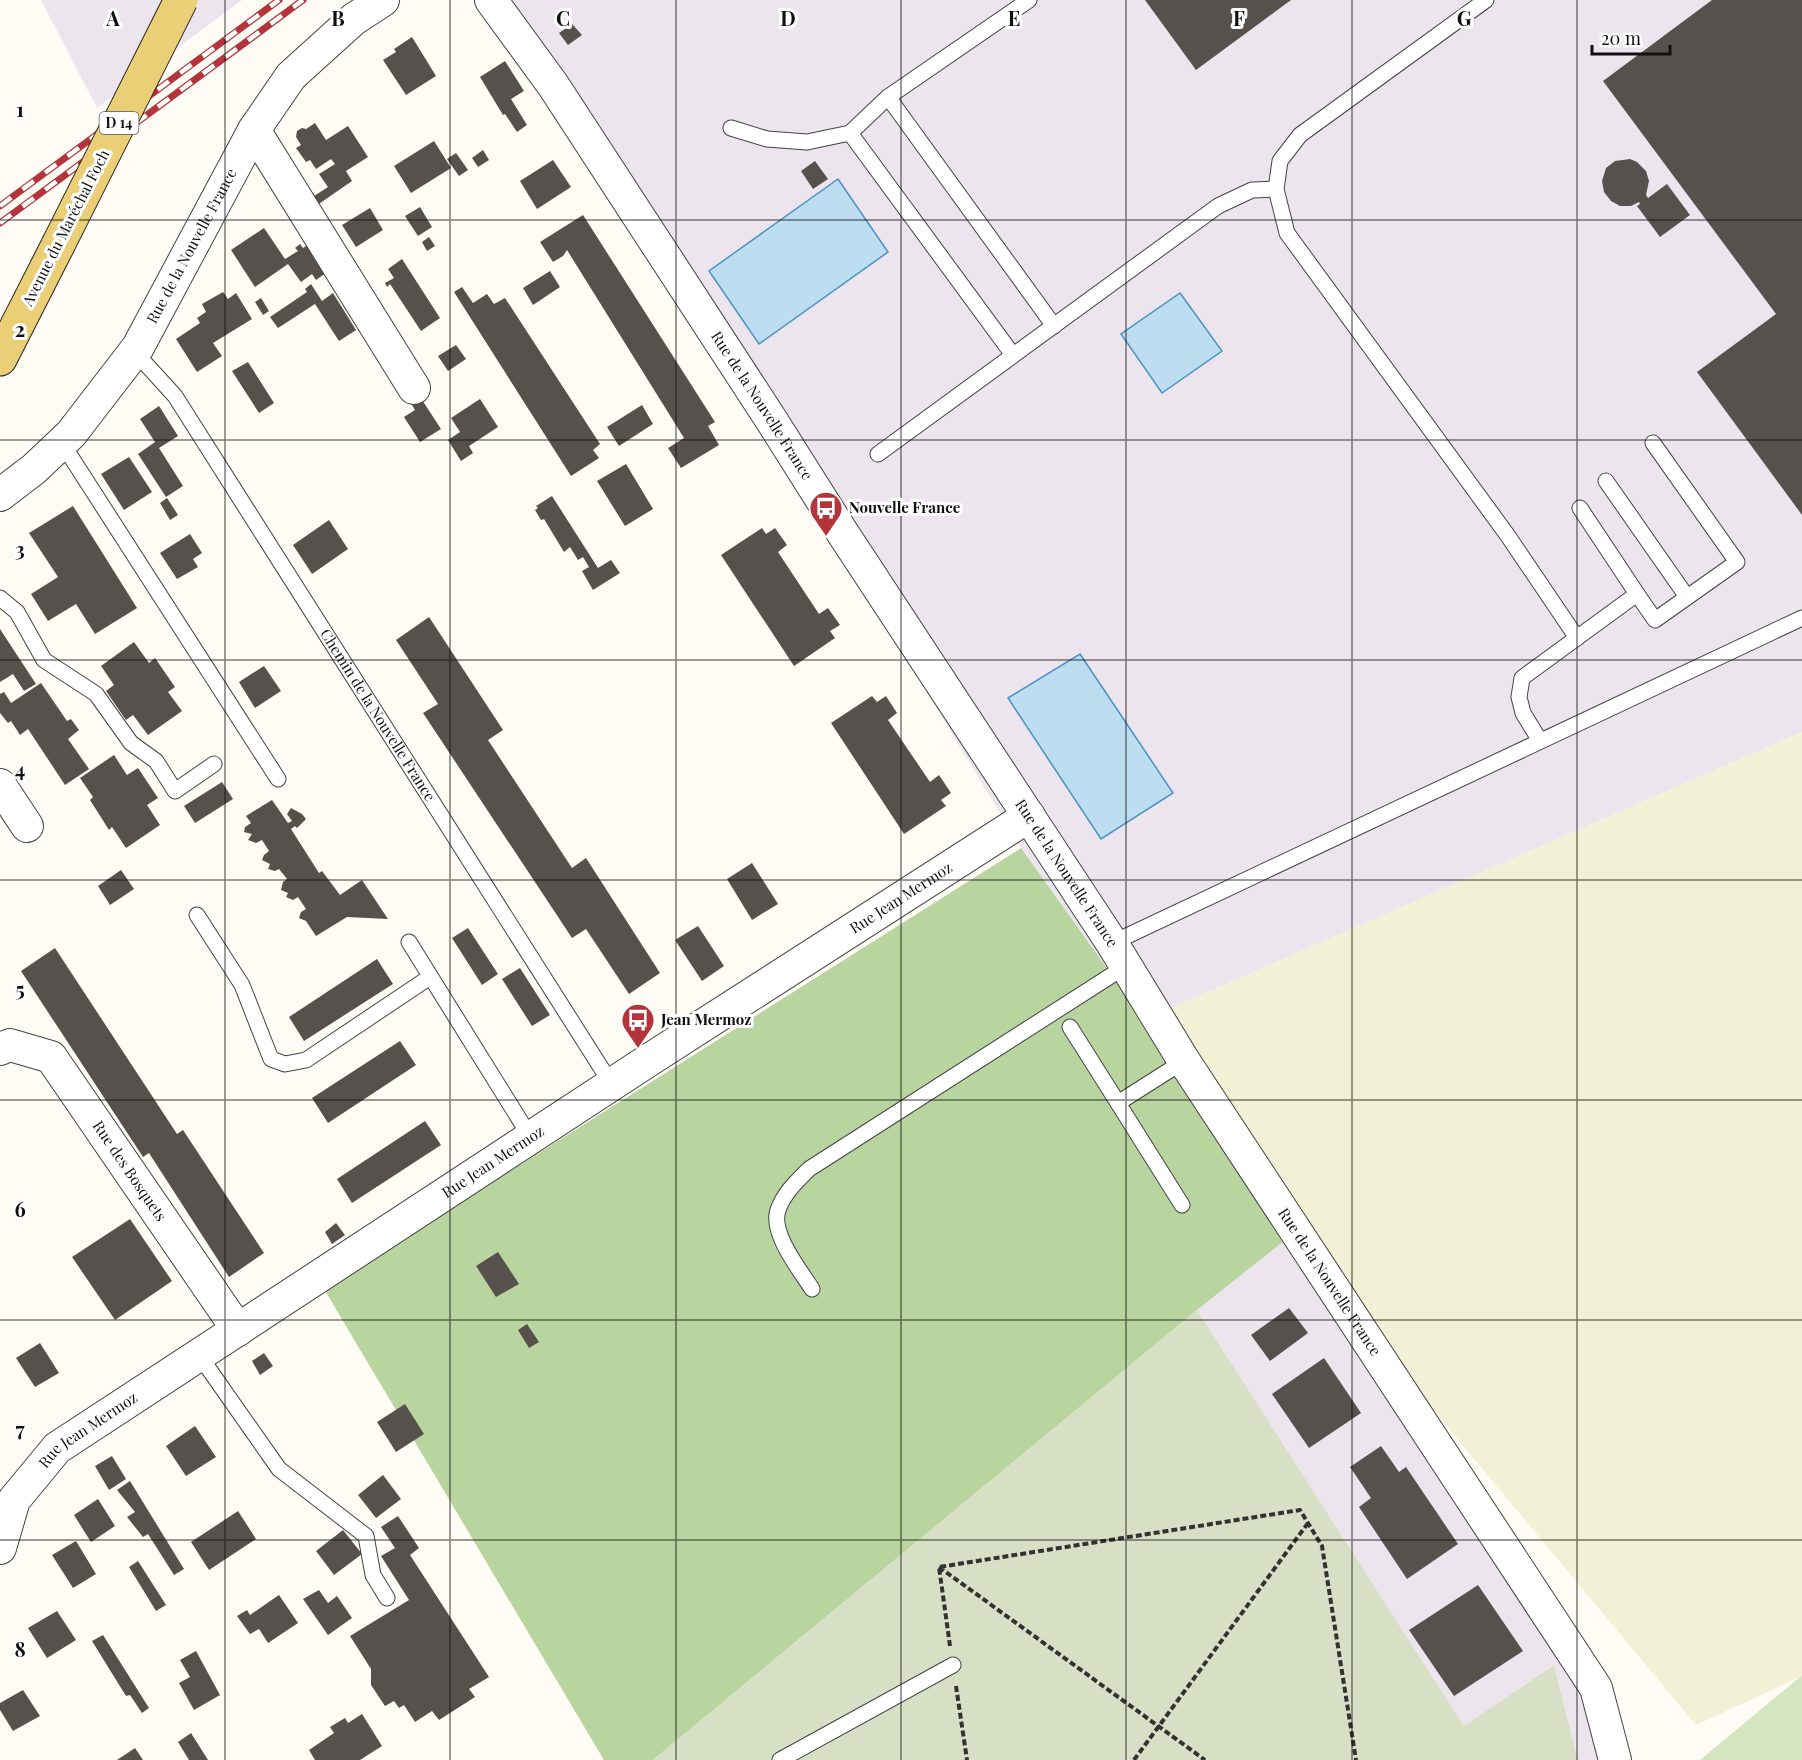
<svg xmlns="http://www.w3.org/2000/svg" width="1802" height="1760" viewBox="0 0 1802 1760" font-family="'Playfair Display',serif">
  <rect width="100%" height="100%" fill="#fefcf4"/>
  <path fill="#ece5ed" d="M41 0H242L97 108Z
    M510 0H1802V732L1144 1020 1021 848Z
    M1289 1237 1614 1714 1620 1760H1578L1554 1665 1464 1726 1197 1310Z"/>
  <path fill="#f2f0d5" d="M1802 732V1676L1696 1725 1289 1237 1144 1020Z"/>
  <path fill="#d3e6bf" d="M1802 1676V1760H1700L1800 1677Z"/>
  <path fill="#b8d5a0" d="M1021 848 1144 1020 1289 1237 1197 1310 653 1760H604L324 1289Z"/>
  <path fill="#d7dfc5" d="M1197 1310 1464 1726 1554 1665 1578 1760H653Z"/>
  <path fill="#bdddf1" stroke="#4b91c1" stroke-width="1.5" d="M838 179 888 252 759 344 709 271Z
    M1180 293 1222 351 1162 393 1121 334Z
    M1080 654 1173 793 1101 839 1008 698Z"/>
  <path fill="#57514d" d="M1145 0H1291L1196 70Z
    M1712 0H1802V515L1697 372 1776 314 1603 81Z
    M572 24 582 35 568 45 559 33Z
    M412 37 436 76 406 95 383 60 396 52 394 49Z
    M505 61 524 91 511 99 527 125 517 132 505 114 503 115 480 77Z
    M315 123 326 140 348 126 368 157 346 171 352 181 313 208 308 200 328 187 319 174 335 164 331 159 316 169 310 160 306 162 296 148 301 145 296 137 297 131 302 128 306 129Z
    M434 141 451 168 411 193 394 166Z
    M483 150 489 160 478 167 472 158Z
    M456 153 468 170 459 176 447 159Z
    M1630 159 1637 162 1646 171 1649 181 1646 195 1648 198 1667 184 1690 215 1660 237 1637 206 1640 204 1639 202 1631 206H1620L1611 201 1604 192 1602 181 1606 168 1615 161Z
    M553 160 571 187 537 209 520 181Z
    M815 161 828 179 813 189 801 171Z
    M420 207 432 227 418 236 405 216Z
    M370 208 383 230 356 247 342 225Z
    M583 215 715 422 708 426 719 445 681 468 668 448 684 438 567 250 563 256 553 262 540 242Z
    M264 228 285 259 298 251 295 248 300 244 303 248 315 240 333 268 316 280 312 274 301 282 288 264 255 287 231 250Z
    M429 237 435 246 427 251 422 242Z
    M402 259 440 318 421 331 390 284 387 287 385 283 394 278 388 269Z
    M550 271 560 287 533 305 523 288Z
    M311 284 322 301 333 293 356 330 339 341 315 304 278 328 270 317 307 292 305 289Z
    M462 287 473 303 487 294 494 304 505 298 600 444 593 450 599 458 571 476 454 292Z
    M223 292 228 299 236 293 252 319 213 343 222 356 197 372 176 339 200 323 197 318 206 312 202 304Z
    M261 298 269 311 263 315 255 302Z
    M456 345 466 359 448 371 438 356Z
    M248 362 274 403 259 413 232 371Z
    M411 383 441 429 420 442 404 417 415 410 402 388Z
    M480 399 498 427 469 446 473 453 461 461 448 440 460 432 451 418Z
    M642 405 653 424 619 446 607 427Z
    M159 406 178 436 159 448 183 486 166 497 138 454 155 442 140 419Z
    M129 457 152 492 124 510 101 474Z
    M626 464 653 509 625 526 597 481Z
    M552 496 598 568 611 560 620 573 593 590 582 571 589 567 583 557 578 560 570 547 564 552 544 519 541 520 535 510 538 508 536 506Z
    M167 498 178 515 170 520 160 503Z
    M73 506 137 608 95 634 76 604 48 621 31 594 58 577 29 533Z
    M329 520 348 549 312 574 293 545Z
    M762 528 766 534 775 528 787 545 778 552 819 614 828 608 840 625 830 631 835 638 794 666 721 555Z
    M190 534 202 553 193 559 198 567 177 579 160 553Z
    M429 617 503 730 488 740 572 868 586 858 660 973 629 994 586 929 572 938 423 713 438 704 396 640Z
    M0 629 36 684 24 691 13 674 0 682Z
    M134 642 149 663 155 658 175 687 168 692 182 711 148 735 133 715 126 720 119 710 106 691 114 685 101 666Z
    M264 666 281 691 255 708 239 682Z
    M41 683 67 721 71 719 79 730 68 739 89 769 65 785 28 729 20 735 11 721 8 723 0 713V694L4 692 11 703Z
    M872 696 877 702 886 696 897 713 888 720 930 782 939 775 951 793 941 800 946 806 904 834 831 723Z
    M114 755 127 775 138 768 158 798 147 805 160 825 126 848 112 827 109 830 90 800 93 797 80 778Z
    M222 782 233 799 195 823 184 806Z
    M272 800 288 823 292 821 287 814 291 808 302 814 306 819 297 828 295 826 291 829 319 873 322 871 340 895 362 880 388 919 347 917 316 936 306 921 299 918 301 912 306 909 298 897 293 900 286 897 288 893 281 890 283 882 287 879 279 869 275 871 268 869 270 864 262 860 264 855 269 851 262 840 256 843 248 840 252 834 244 832 245 827 251 823 246 816Z
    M752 863 778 904 752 920 727 879Z
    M121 870 134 889 110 905 98 886Z
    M698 926 724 966 702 981 675 940Z
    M468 928 498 974 482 985 452 938Z
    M55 948 177 1134 183 1130 264 1253 229 1277 149 1153 143 1157 21 971Z
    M377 959 393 984 304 1041 289 1017Z
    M520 968 550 1015 532 1026 502 979Z
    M400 1041 416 1065 328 1123 312 1098Z
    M425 1121 441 1145 352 1203 337 1179Z
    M130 1219 172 1281 115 1320 72 1257Z
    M336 1223 345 1235 332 1244 325 1232Z
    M498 1252 519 1284 496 1297 476 1266Z
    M1289 1308 1308 1333 1270 1361 1251 1335Z
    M527 1324 539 1342 529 1348 518 1330Z
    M40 1343 59 1373 35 1387 16 1358Z
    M264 1353 273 1366 260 1375 252 1361Z
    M1324 1358 1361 1413 1309 1448 1272 1394Z
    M405 1404 424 1434 396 1452 377 1422Z
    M195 1426 216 1457 186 1476 166 1446Z
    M1381 1446 1399 1472 1406 1467 1458 1544 1407 1579 1359 1507 1371 1498 1350 1467Z
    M112 1456 126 1479 109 1490 95 1466Z
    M383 1475 401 1499 376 1518 358 1495Z
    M130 1481 184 1569 174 1575 148 1534 143 1537 127 1517 135 1512 117 1490Z
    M98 1499 115 1526 91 1542 74 1515Z
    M238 1511 256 1539 209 1570 191 1542Z
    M398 1516 419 1548 410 1555 489 1677 469 1689 475 1697 439 1720 432 1711 415 1722 404 1705 399 1708 394 1701 385 1706 371 1685V1669L350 1636 409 1600 381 1556 395 1548 381 1527Z
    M343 1530 362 1554 334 1575 316 1551Z
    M76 1541 96 1574 73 1588 52 1555Z
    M138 1561 166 1605 156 1611 129 1567Z
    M1478 1585 1523 1651 1454 1696 1409 1630Z
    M319 1590 328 1603 337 1596 352 1618 328 1635 303 1599Z
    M279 1595 298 1623 268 1643 259 1629 250 1634 237 1616 247 1610 250 1615Z
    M57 1611 76 1640 47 1658 28 1628Z
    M103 1635 149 1708 142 1713 130 1695 126 1696 92 1641Z
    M196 1651 220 1695 194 1710 179 1683 190 1677 180 1660Z
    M23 1690 40 1716 13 1731 0 1710V1703Z
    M362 1714 382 1746 360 1760H315L309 1750 334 1733 330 1727 345 1718 348 1723Z
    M191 1733 208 1760H189L178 1742Z
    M135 1748 143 1760H117Z"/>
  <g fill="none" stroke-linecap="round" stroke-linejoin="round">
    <defs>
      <g id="service">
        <path d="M1486 0 1300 135 1280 161 1276 189 1287 233 1508 536 1577 638"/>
        <path d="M888 97 1029 0"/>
        <path d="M731 128 767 139 807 142 850 133 888 97 1054 326"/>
        <path d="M850 133 1013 355"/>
        <path id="s1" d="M132 355 144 362 175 396 612 1085"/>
        <path d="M62 443 278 779"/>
        <path d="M878 454 1218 206 1252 190 1276 189"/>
        <path d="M1606 481 1687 597"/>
        <path d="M1580 508 1637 594"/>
        <path d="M0 598 17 612 44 660 96 694 131 743 156 761 175 791 214 764"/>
        <path d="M1540 741 1523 713 1519 697 1522 678 1637 594 1655 620 1737 562 1653 443"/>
        <path d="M197 915 242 985 271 1059 285 1064 306 1060 430 977"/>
        <path d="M409 942 531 1138"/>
        <path d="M1112 943 1802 618"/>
        <path d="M1070 1027 1118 1103"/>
        <path d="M1182 1205 1118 1103 1184 1061"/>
        <path d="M812 1289C800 1270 770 1233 778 1210 784 1193 797 1181 809 1169L1126 966"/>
        <path d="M199 1355 279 1469 366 1536 373 1575 387 1598"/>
        <path d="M780 1760 953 1665"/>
      </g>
      <g id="minor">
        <path id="s2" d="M491 0 553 85 772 421 842 532 1112 943 1184 1061 1596 1688 1615 1760"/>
        <path d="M254 130 414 388"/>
        <path id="s3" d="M0 495 34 469 71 434 138 347 254 130 291 76 354 19 383 0"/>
        <path d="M0 785 27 826"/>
        <path id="s4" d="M0 1049 10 1045 51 1057 238 1330"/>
        <path id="s5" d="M0 1548 14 1500 57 1448 649 1060 1029 816"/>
      </g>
      <path id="primary" d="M0 359 58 245"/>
    </defs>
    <use href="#service" stroke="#434343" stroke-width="17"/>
    <use href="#minor" stroke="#434343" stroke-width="34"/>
    <use href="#primary" stroke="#212121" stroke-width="35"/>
    <path stroke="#323232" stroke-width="4" stroke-dasharray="6 3" stroke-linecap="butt" d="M939 1567 1205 1760
      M950 1646 939 1567 1300 1510 1322 1546 1356 1760
      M956 1686 967 1760
      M1134 1760 1308 1523"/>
    <use href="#service" stroke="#fff" stroke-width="15"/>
    <use href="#minor" stroke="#fff" stroke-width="32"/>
    <use href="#primary" stroke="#ebcf76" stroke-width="33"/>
    <defs>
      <path id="rail" d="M0 206 279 0
        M0 223 303 0"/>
    </defs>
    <use href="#rail" stroke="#b3343a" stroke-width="7"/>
    <use href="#rail" stroke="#fff" stroke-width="4.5" stroke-dasharray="14" stroke-linecap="butt"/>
    <defs>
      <path id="primary-bridge" d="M58 245 181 0"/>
    </defs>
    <use href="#primary-bridge" stroke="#212121" stroke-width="35" stroke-linecap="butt"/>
    <use href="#primary-bridge" stroke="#ebcf76" stroke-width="33"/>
  </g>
  <path fill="none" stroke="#101010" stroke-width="1.5" stroke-opacity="0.55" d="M225 0V1760M450 0V1760M676 0V1760M901 0V1760M1126 0V1760M1352 0V1760M1577 0V1760M0 220H1802M0 440H1802M0 660H1802M0 880H1802M0 1100H1802M0 1320H1802M0 1540H1802"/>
  <defs>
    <symbol id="bus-pin" viewBox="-11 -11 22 30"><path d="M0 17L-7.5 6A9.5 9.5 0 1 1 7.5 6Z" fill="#b3343a" stroke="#fff"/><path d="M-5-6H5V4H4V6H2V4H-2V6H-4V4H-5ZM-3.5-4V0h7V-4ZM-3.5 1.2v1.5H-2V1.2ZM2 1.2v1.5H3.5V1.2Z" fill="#fff"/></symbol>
  </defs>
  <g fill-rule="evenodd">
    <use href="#bus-pin" x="807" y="489" width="38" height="52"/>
    <use href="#bus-pin" x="619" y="1001" width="38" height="52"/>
  </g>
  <g text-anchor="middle" stroke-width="6" stroke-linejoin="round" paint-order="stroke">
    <rect fill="#fff" stroke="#585858" stroke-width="1.5" x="99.5" y="112" width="39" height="22" rx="4.5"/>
    <g font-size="14" font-weight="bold" fill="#101010">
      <text x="119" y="128">D 14</text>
    </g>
    <g font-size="15" fill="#101010" stroke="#fff">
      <text transform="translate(66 228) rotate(-63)" y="5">Avenue du Maréchal Foch</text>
      <text dy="5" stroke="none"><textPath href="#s3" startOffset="318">Rue de la Nouvelle France</textPath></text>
      <text dy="5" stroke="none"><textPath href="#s2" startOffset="488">Rue de la Nouvelle France</textPath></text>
      <text dy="5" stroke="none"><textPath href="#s1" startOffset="438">Chemin de la Nouvelle France</textPath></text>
      <text dy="5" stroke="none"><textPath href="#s2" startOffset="1046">Rue de la Nouvelle France</textPath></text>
      <text dy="5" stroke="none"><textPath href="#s5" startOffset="1125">Rue Jean Mermoz</textPath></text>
      <text dy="5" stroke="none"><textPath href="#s5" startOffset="639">Rue Jean Mermoz</textPath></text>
      <text dy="5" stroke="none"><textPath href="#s4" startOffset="192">Rue des Bosquets</textPath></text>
      <text dy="5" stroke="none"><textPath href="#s2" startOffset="1532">Rue de la Nouvelle France</textPath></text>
      <text dy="5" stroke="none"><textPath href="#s5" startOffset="153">Rue Jean Mermoz</textPath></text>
    </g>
    <g font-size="15" font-weight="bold" fill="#101010" stroke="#fff" text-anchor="start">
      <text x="849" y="513">Nouvelle France</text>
      <text x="661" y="1025">Jean Mermoz</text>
    </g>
  </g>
  <g font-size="20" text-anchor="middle" font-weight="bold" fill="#101010" stroke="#fff" stroke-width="6" stroke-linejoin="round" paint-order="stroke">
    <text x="113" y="26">A</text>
    <text x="338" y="26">B</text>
    <text x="563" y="26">C</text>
    <text x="788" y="26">D</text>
    <text x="1014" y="26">E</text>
    <text x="1239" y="26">F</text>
    <text x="1464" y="26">G</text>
    <text x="20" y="117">1</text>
    <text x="20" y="337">2</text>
    <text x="20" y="557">3</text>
    <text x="20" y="777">4</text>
    <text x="20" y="997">5</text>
    <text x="20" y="1217">6</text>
    <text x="20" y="1437">7</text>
    <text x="20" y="1657">8</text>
  </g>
  <path d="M1592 45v9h78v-9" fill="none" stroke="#101010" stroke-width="3"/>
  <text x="1601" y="45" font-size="18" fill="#101010" stroke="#ffffff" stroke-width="4.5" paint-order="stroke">20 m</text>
</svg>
